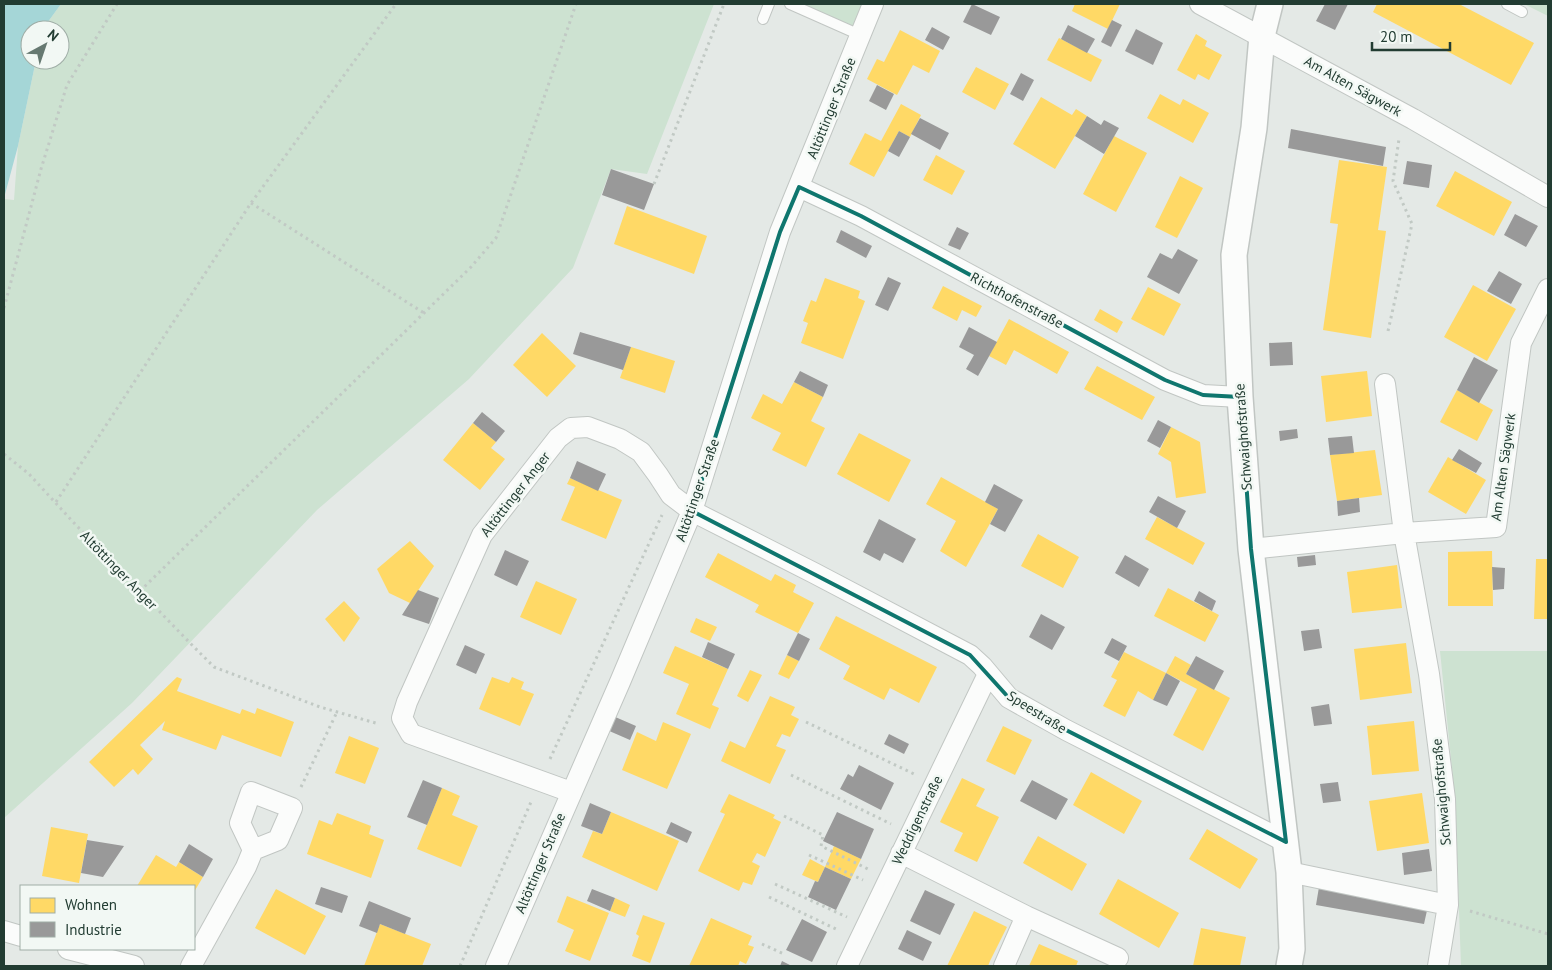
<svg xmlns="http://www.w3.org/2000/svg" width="1552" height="970" viewBox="0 0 1552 970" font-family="'PT Sans',sans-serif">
  <rect width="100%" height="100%" fill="#e4e9e6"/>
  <path fill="#cde2d1" d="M61 4H714L647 174 611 169 573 268 469 379 317 510 132 703 4 818V199L14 200 18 146 36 60H60V30H42Z
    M796 4H869L860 35Z
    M1524 4H1548V16Z
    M1440 651H1548V966H1461L1455 798Z"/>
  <path fill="#a5d6d7" d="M4 4H61L42 30H30V60H36L18 146 4 198Z"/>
  <path fill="#ffd966" d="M1075 4H1120L1108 29 1072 11Z
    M1377 4H1459L1534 43 1511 85 1373 12Z
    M900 30 940 51 929 73 913 65 897 95 867 79 877 59 884 62Z
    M1196 34 1207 41 1205 46 1222 55 1209 80 1198 74 1195 80 1177 70Z
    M1059 38 1102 60 1091 82 1047 60Z
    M976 67 1009 84 995 110 962 92Z
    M1160 94 1180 105 1183 99 1209 113 1193 143 1147 118Z
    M1041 97 1072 115 1076 109 1087 116 1055 169 1013 144Z
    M901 104 921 115 910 137 899 131 874 177 849 164 865 133 881 141Z
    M1114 136 1147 153 1116 212 1083 194Z
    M936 155 965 171 952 195 923 180Z
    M1339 160 1387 167 1378 230 1386 231 1371 338 1323 330 1338 224 1330 223Z
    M1455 171 1512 202 1494 236 1436 206Z
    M1180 176 1203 188 1177 238 1155 227Z
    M627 206 707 236 694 274 614 244Z
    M825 278 860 291 858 298 865 301 843 359 801 343 808 323 803 321 811 300 816 302Z
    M1473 285 1516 309 1487 361 1444 337Z
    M943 286 982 306 976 317 962 310 957 321 932 308Z
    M1148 287 1181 304 1164 336 1131 319Z
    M1100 309 1123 322 1117 333 1094 320Z
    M1009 319 1069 352 1057 374 1014 350 1006 365 989 356Z
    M542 333 576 366 547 397 513 365Z
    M631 347 675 361 665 393 620 378Z
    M1097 366 1155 397 1142 420 1084 389Z
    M1367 371 1372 416 1326 422 1321 376Z
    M794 382 823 397 811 421 825 428 806 467 772 450 781 433 751 418 763 394 782 404Z
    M1457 390 1493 410 1477 441 1440 422Z
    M473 423 496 442 491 448 505 459 480 490 443 460Z
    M1171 427 1200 442 1206 493 1176 498 1171 462 1158 454Z
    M859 433 911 460 889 502 837 474Z
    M1375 450 1382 495 1337 501 1330 455Z
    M1448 457 1486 480 1466 514 1428 492Z
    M941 477 998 509 966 567 940 551 956 521 926 504Z
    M570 478 622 500 606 539 561 520 575 487 567 484Z
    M1157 517 1205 543 1193 565 1145 539Z
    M1038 534 1079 557 1063 588 1021 566Z
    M410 541 434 566 410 603 389 593 377 569Z
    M1492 551 1493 606H1448V552Z
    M718 553 771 581 775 574 796 585 793 592 814 603 798 633 755 612 759 605 705 577Z
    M1536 559H1548V619H1534Z
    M1397 565 1402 608 1352 613 1347 572Z
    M536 581 577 599 561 635 520 617Z
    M1168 588 1219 615 1205 642 1154 616Z
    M344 601 360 618 344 642 325 619Z
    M836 616 937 667 919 703 890 688 884 700 843 679 850 666 819 649Z
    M696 618 717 627 710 641 690 632Z
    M1406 643 1412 693 1360 700 1354 649Z
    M675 646 728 669 712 705 719 708 710 729 676 714 689 684 663 673Z
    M1124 652 1166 673 1153 700 1138 691 1125 717 1103 706 1117 680 1111 677Z
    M787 655 799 661 789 679 778 674Z
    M1175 656 1191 665 1186 674 1230 698 1203 751 1173 735 1197 689 1166 673Z
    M750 670 762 675 748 702 737 696Z
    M177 677 182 679 177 691 240 714 242 709 255 714 257 708 294 722 281 757 222 735 216 750 162 730 165 721 140 745 153 759 138 775 133 769 114 787 89 762Z
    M492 677 509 683 512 677 524 682 521 689 534 694 520 726 479 709Z
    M770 696 795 707 791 715 799 719 790 737 782 734 776 746 786 750 770 784 721 761 730 741 745 748Z
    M1414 721 1419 771 1372 775 1367 726Z
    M663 722 691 734 667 789 622 770 637 732 656 741Z
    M1003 726 1032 740 1015 775 986 761Z
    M349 736 379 748 365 784 335 773Z
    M1091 772 1142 801 1124 834 1073 805Z
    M962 778 985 789 976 806 999 817 977 862 954 851 963 833 940 822Z
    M442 788 460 796 452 815 478 826 461 867 417 849Z
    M1422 793 1429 843 1377 851 1369 801Z
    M729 794 775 815 773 818 781 822 765 857 757 853 752 862 760 866 752 885 743 882 739 891 698 871 725 814 720 812Z
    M611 812 679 841 657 891 582 857 593 831 602 834Z
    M337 813 371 826 369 834 384 840 371 878 307 854 319 820 332 825Z
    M51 827 88 834 79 883 42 876Z
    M1207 829 1258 859 1240 889 1189 859Z
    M1038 836 1087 864 1072 891 1023 863Z
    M834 846 861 859 851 879 825 867 818 882 802 875 810 859 825 867Z
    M156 855 176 867 179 862 203 877 194 892V886H137Z
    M1118 879 1179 913 1159 948 1099 914Z
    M276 889 326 916 305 955 255 928Z
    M567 896 609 913 590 961 565 951 574 930 557 922Z
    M615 898 630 905 625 917 610 911Z
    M974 911 1007 927 990 961 988 966H947Z
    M643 915 665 923 650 963 632 956 639 936 636 934Z
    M711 918 752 936 748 945 754 947 746 964 740 961 738 966H689Z
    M380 924 431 944 422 966H364Z
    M1201 928 1246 937 1240 966H1193Z
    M1039 944 1078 961 1076 966H1029Z"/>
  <path fill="#999" d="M972 4 1000 17 991 35 963 22Z
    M1325 4H1348L1335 30 1316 21Z
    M1112 20 1122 25 1111 47 1101 42Z
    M1068 25 1095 39 1087 53 1061 39Z
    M932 27 950 37 943 50 925 40Z
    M1136 29 1163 43 1153 65 1125 51Z
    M1021 73 1034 80 1023 101 1010 94Z
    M877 85 894 94 886 110 869 101Z
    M1087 116 1101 125 1104 120 1119 128 1104 154 1075 136Z
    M920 118 949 133 940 150 911 134Z
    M1291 129 1386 147 1383 166 1288 148Z
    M899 131 910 137 899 157 888 151Z
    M1407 161 1432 165 1429 188 1403 184Z
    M611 169 654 184 644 210 602 195Z
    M1515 214 1538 226 1526 247 1504 235Z
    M957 227 969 233 960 250 948 245Z
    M841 230 872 246 866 258 836 242Z
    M1178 249 1198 260 1179 294 1147 277 1160 253 1172 259Z
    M1499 271 1522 284 1511 304 1487 291Z
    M888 277 901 283 888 311 875 305Z
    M969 327 997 342 978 376 966 369 974 355 959 347Z
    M580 332 631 347 623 370 573 354Z
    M1292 342 1293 365 1270 366 1269 343Z
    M1474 357 1498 370 1479 403 1457 390Z
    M800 371 828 385 823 397 794 382Z
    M482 412 505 431 496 442 473 423Z
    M1158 420 1171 427 1160 448 1147 441Z
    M1297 429 1298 438 1280 441 1279 431Z
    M1352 436 1354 453 1330 455 1328 438Z
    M1459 449 1482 463 1476 473 1452 460Z
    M577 461 606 474 598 491 570 478Z
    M994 484 1023 500 1005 532 990 524 998 509 985 502Z
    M1158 496 1186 511 1177 528 1149 512Z
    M1359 498 1360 512 1338 516 1337 501Z
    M879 519 916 539 903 563 884 553 880 561 863 552Z
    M505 550 529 561 517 586 494 575Z
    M1125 555 1149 569 1139 587 1115 573Z
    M1315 555 1316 565 1298 567 1297 557Z
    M1492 567 1505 568 1504 589 1493 590Z
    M418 590 439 598 429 624 402 615Z
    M1199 591 1216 601 1212 611 1194 601Z
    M1041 614 1065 627 1052 650 1029 637Z
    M1319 629 1322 648 1304 651 1301 631Z
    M798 633 810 639 799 661 787 655Z
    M1112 638 1127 646 1119 661 1104 653Z
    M708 642 735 654 728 669 702 657Z
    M465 645 485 654 476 674 456 665Z
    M1196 656 1224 671 1214 690 1186 674Z
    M1166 673 1180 681 1167 706 1153 700Z
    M1329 704 1332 724 1314 726 1311 707Z
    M613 716 636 726 630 740 607 730Z
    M889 734 909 744 904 754 884 744Z
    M859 765 894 783 881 810 840 789 848 774 853 777Z
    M423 780 442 788 427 825 407 817Z
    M1032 780 1068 799 1056 820 1020 801Z
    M1338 782 1341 801 1323 803 1320 784Z
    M590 803 611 812 602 834 581 826Z
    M837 812 874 829 861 859 823 841Z
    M671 822 692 832 687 843 666 833Z
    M87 840 124 846 103 877 81 873Z
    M189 844 213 859 203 877 179 862Z
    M1429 849 1432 871 1404 875 1402 853Z
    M825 867 851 879 836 910 808 897 815 881 818 882Z
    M321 887 348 896 342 913 315 904Z
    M1319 887 1428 906 1424 924 1316 905Z
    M592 889 615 898 610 911 587 901Z
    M925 890 955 904 940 935 910 921Z
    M369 901 411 918 405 934 380 924 377 933 359 926Z
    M802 919 827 932 812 962 786 950Z
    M907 930 932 942 923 961 898 949Z
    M782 961 792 966H780Z"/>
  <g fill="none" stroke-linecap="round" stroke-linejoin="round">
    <defs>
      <path id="service" d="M790 4 860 35
        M1507 4 1522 12
        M763 19 769 4"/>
      <path id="minor" d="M1200 4 1413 119 1548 197
        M799 187 861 216 1165 380 1203 395 1240 397
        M1385 384 1404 533 1429 674 1445 799 1448 905 1438 966
        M1251 549 1404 533 1496 527 1521 343 1548 289
        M571 792 411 734 402 718 407 702 482 535 558 438 571 428 588 427 620 439 641 452 658 475 671 495 692 511 814 573 970 655 982 666 1009 698 1066 730 1286 842
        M901 853 1026 916 1004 966
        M1289 872 1448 905
        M1026 916 1118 958
        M4 931 21 936
        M68 949 134 966
        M191 966 246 867 253 850 278 840 292 808 251 792 240 823 253 850
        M496 966 620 682 692 511 780 232 873 4
        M847 966 988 674"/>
      <path id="tertiary" d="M1270 4 1262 36 1254 128 1234 255 1240 397 1251 549 1289 872 1292 949 1289 966"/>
    </defs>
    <use href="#service" stroke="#c1c6c3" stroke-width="12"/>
    <use href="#minor" stroke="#c1c6c3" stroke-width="22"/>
    <use href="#tertiary" stroke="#c1c6c3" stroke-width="28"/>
    <path stroke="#c1c9c4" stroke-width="3" stroke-dasharray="2.5 4" stroke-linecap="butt" d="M654 184 724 4
      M251 203 424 313
      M4 308 41 169 67 85 117 4
      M1388 331 1412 224 1393 181 1399 139
      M4 454 29 474 75 524 190 643 214 667 320 707 379 724
      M56 502 251 203 396 4
      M140 591 471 267 496 238 576 4
      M806 722 914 774
      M550 759 662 515
      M791 775 891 824
      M301 787 337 712
      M784 816 823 835 821 846 870 870
      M809 855 863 880
      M775 884 847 917
      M769 897 838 930
      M1470 911 1548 934
      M762 944 784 954
      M460 966 531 802"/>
    <use href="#service" stroke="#fbfcfb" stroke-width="10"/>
    <use href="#minor" stroke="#fbfcfb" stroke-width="20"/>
    <use href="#tertiary" stroke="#fbfcfb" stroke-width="25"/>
  </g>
  <path fill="none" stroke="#0f766e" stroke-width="4" stroke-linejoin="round" d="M799 187 861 216 1165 380 1203 395 1240 397 1251 549 1286 842 1066 730 1009 698 970 655 692 511 780 232Z"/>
  <g text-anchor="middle" stroke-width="5" stroke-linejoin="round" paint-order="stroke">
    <g font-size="14" fill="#223c32" stroke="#f2f8f4">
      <text transform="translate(1353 86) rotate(29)" y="5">Am Alten Sägwerk</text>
      <text transform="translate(831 108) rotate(-68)" y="5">Altöttinger Straße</text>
      <text transform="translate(1017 300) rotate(28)" y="5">Richthofenstraße</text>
      <text transform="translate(1243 437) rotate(-94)" y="5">Schwaighofstraße</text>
      <text transform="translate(1503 467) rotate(-82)" y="5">Am Alten Sägwerk</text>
      <text transform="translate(697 490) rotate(-71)" y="5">Altöttinger Straße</text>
      <text transform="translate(515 494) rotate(-52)" y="5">Altöttinger Anger</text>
      <text transform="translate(119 570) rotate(46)" y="5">Altöttinger Anger</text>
      <text transform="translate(1037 712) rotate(32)" y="5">Speestraße</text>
      <text transform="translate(1441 792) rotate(-95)" y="5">Schwaighofstraße</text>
      <text transform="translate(917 820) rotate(-64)" y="5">Weddigenstraße</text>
      <text transform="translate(540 863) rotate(-67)" y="5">Altöttinger Straße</text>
    </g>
  </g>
  <rect width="1552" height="970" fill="none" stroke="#223c32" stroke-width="10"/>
  <rect x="20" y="885" width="175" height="65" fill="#f2f8f4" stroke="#9fada6"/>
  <rect x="30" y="898" width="25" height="15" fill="#ffd966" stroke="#9fada6"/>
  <text x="65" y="910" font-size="15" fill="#223c32">Wohnen</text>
  <rect x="30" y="922" width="25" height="15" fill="#999999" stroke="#9fada6"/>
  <text x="65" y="935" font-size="15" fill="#223c32">Industrie</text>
  <g transform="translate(45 45) rotate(40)"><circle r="24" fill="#f2f8f4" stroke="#9fada6"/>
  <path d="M0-4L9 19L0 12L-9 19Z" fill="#667971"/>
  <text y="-8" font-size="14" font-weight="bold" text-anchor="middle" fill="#223c32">N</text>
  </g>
  <path d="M1372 42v8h78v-8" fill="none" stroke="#223c32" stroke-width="2.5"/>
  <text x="1380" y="42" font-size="15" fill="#223c32" stroke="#f2f8f4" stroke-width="4" paint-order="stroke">20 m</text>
</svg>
